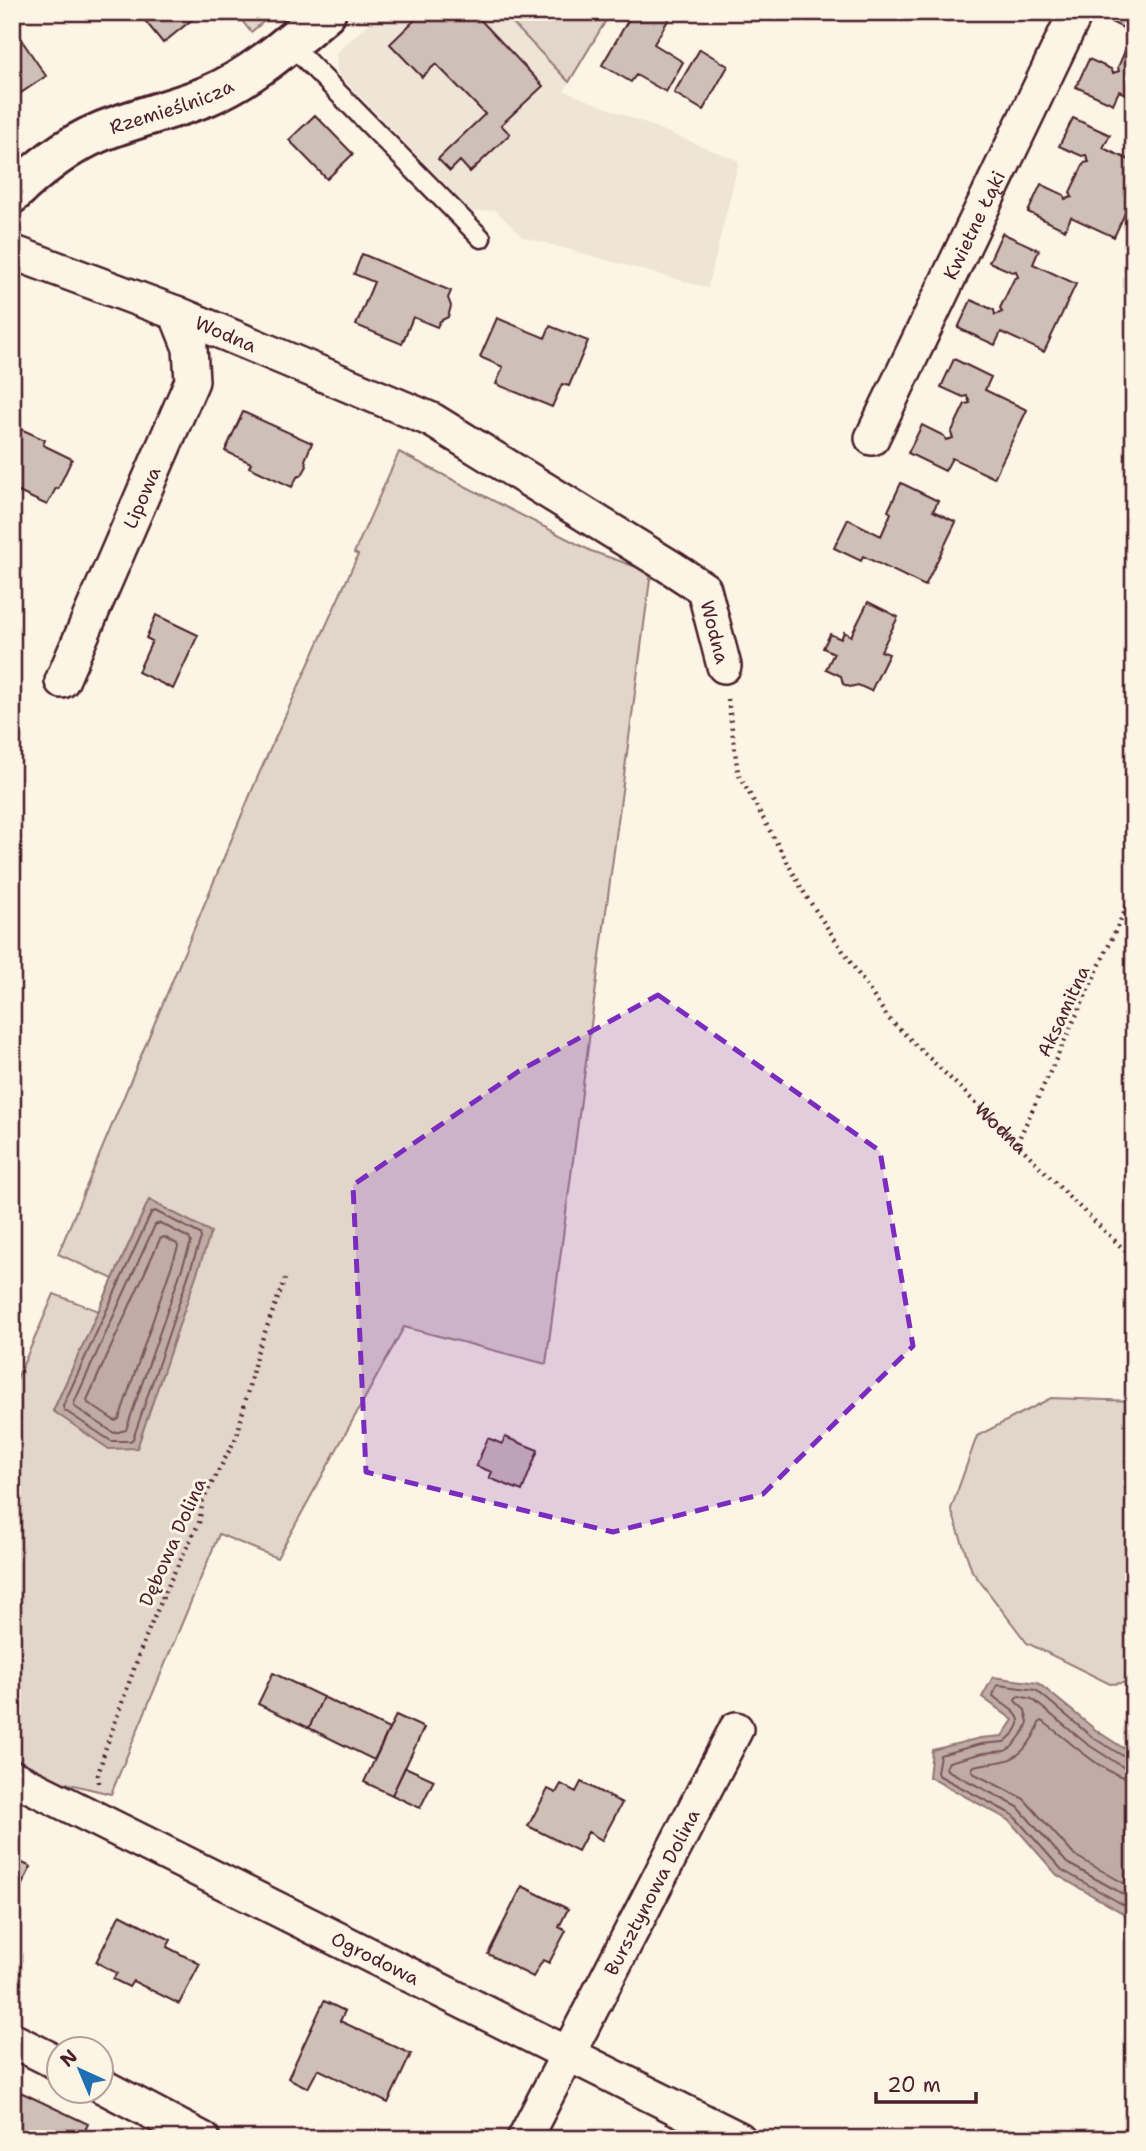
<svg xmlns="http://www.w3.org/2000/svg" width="1146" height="2151" viewBox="0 0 1146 2151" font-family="'Shantell Sans',sans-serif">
  <rect width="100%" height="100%" fill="#fcf5e5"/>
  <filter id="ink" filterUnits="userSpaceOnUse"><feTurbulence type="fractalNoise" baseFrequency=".0143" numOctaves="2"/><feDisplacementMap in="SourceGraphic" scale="14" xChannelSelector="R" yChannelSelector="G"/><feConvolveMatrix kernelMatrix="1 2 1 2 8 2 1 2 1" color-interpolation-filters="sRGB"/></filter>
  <g filter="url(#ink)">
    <path fill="#eee5d7" d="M381 12H502L569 82 565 91 739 161 708 288 523 237 495 210 472 212 337 73 336 53Z"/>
    <path fill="#e2d5ca" stroke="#967a7a" stroke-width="2" d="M235 12H275L251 32Z
      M502 12H611L569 82Z
      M399 452 591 551 651 572 546 1364 404 1327 277 1558 219 1534 111 1794 53 1780 12 1759V1390L54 1294 99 1311 53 1411 149 1200 113 1279 58 1254 258 776 358 555 354 553Z
      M1051 1398 1134 1401V1682L1110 1684 1027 1643 972 1571 951 1509 977 1436Z"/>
    <path fill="#c0aca5" stroke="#917474" stroke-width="2" d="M149 1200 211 1232 137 1448 109 1449 53 1411Z
      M993 1677 1038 1683 1097 1731 1134 1755V1916H1128L1057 1875 1009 1820 929 1777 932 1750 980 1738 1002 1736 1013 1720 982 1697Z"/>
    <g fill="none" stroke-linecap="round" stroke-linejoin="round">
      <path stroke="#79575c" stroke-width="2" d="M155 1211 200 1234 201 1238 133 1439 130 1441H111L64 1410 63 1406 151 1213Z
        M160 1223 189 1238 191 1242 126 1430 114 1433 75 1407 74 1403 155 1225Z
        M164 1237 177 1244 178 1247 119 1419 115 1421 88 1403 87 1400 160 1239Z
        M1134 1760 1128 1759 1092 1737 1036 1690 999 1685 996 1687 993 1696C1012 1712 1035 1718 1004 1742L981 1744 940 1755 937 1772 938 1775 1013 1815 1062 1870 1129 1908 1134 1909
        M1134 1769 1123 1767 1087 1744 1032 1699 1019 1696 1016 1698 1015 1701 1025 1710 1028 1722 1025 1730 1012 1747 1005 1751 983 1753 949 1762 946 1767 947 1770 1018 1807 1067 1863 1134 1900
        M1134 1779C1105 1778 1066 1737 1042 1721L1039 1723C1037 1731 1034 1736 1029 1743 1012 1766 999 1760 974 1766L972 1769 973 1773 1024 1799 1074 1855 1134 1889"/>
    </g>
    <path fill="#cfc0b7" stroke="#4a1f2b" stroke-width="2" d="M138 12H189L194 18 163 43Z
      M423 12H473L543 86 501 125 510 134 470 172 460 161 450 171 438 159 485 114 436 64 422 77 390 44Z
      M633 12H673L654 44 683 62 666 92 636 75 631 82 602 65Z
      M1110 12H1134V30L1129 31 1107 20Z
      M12 26 46 76 12 99Z
      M1134 36V98L1119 91 1113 104 1076 87 1089 59 1111 69 1113 73 1119 71 1118 67 1131 37Z
      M700 49 728 66 703 110 674 93Z
      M315 115 353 154 327 179 289 140Z
      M1073 118 1110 135 1103 148 1134 162V194L1114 237 1071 217 1065 230 1028 212 1041 184 1064 195 1065 199 1072 197 1070 192 1084 163 1089 162 1086 155 1082 156 1059 146Z
      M1002 233 1039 250 1033 264 1076 284 1044 352 1001 332 995 345 958 328 971 300 994 310 995 315 1002 312 1000 308 1014 279 1018 277 1016 271 1012 272 989 262Z
      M362 254 451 291 448 298 451 306 448 317 440 321 437 327 413 317 402 344 356 325 374 282 354 274Z
      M497 318 545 338 550 326 588 341 569 386 562 384 552 407 496 384 503 367 480 357Z
      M954 359 991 377 985 390 1027 410 994 478 952 458 945 471 908 453 922 425 944 436 946 440 953 438 951 433 965 404 970 403 967 396 963 397 941 387Z
      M243 412 312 443 305 460 307 466 302 475 297 477 292 487 249 467 251 463 225 451Z
      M12 425 45 440 43 445 72 459 58 489 56 488 47 505 12 489Z
      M901 483 938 501 933 511 956 522 925 586 863 556 861 561 834 548 848 519 881 536 891 513 888 511Z
      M868 602 898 617 881 651 889 654 871 691 858 685 850 687 843 684 841 676 826 669 834 653 823 648 830 634 841 639 844 632 851 636Z
      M156 615 198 635 173 689 138 672 152 641 146 638Z
      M505 1437 538 1450 522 1491 489 1478 492 1472 476 1466 488 1438 502 1444Z
      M273 1673 323 1697 309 1728 258 1704Z
      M323 1697 389 1729 374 1760 309 1728Z
      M396 1715 424 1728 392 1795 364 1782Z
      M405 1767 434 1780 420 1808 392 1795Z
      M581 1782 622 1803 602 1840 588 1832 578 1851 528 1826 548 1789 556 1793 561 1784 576 1792Z
      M12 1858 31 1867 12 1904Z
      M522 1886 568 1909 559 1927 566 1931 549 1963 543 1960 533 1977 488 1954Z
      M120 1914 171 1940 167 1947 200 1964 179 2004 133 1981 129 1987 113 1979 117 1973 96 1962Z
      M324 2001 345 2011 340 2021 411 2054 388 2103 318 2069 308 2088 288 2078Z
      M12 2088 88 2124 81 2139H12Z"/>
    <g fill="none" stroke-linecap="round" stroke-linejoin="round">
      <defs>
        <path id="lane" d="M289 43 481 238"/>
        <g id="street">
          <path id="s2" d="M12 252 176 313 432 420 672 568 704 589 724 666"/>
          <path id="s3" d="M872 438 1076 12"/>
          <path id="s4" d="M62 681 192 381 190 348 176 313"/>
          <path id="s5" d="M12 1777 739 2139"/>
          <path d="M12 2040 60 2064"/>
          <path d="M102 2086 203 2139"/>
          <path id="s6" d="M524 2139 736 1729"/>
        </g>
        <g id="secondary">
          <path id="s7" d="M12 194C38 169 66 146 100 132 134 118 172 110 207 96 251 78 290 43 326 12"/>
        </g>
      </defs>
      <use href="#lane" stroke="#4a1f2b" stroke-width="23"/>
      <use href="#street" stroke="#4a1f2b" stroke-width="38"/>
      <use href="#secondary" stroke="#4a1f2b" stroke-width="44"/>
      <g stroke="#4a1f2b" stroke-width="4.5" stroke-dasharray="2 5" stroke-linecap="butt">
        <path id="s1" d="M728 699 738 773 806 896 888 1018 1017 1143 1069 1197 1134 1259"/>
        <path d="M1017 1143 1134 891"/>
        <path d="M99 1783 98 1775 105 1750 144 1641 169 1583 199 1523 203 1500 237 1436 257 1353 285 1279"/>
      </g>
      <use href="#lane" stroke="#fcf5e5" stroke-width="18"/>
      <use href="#street" stroke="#fcf5e5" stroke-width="33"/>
      <use href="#secondary" stroke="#fcf5e5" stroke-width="38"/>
    </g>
  </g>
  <path fill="#7b2cbf" fill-opacity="0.2" stroke="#7b2cbf" stroke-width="5" stroke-dasharray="14 9" stroke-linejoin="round" d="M658 995 880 1151 913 1346 763 1494 613 1532 366 1472 353 1185 519 1071Z"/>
  <g text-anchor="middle" stroke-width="6" stroke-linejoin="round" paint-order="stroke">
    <g font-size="19" fill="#4a1f2b" stroke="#fcf5e5">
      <text dy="7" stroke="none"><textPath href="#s7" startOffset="184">Rzemieślnicza</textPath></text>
      <text dy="7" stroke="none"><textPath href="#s3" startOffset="236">Kwietne Łąki</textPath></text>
      <text dy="7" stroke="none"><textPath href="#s2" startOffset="229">Wodna</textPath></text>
      <text dy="7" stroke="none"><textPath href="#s4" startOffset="200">Lipowa</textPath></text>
      <text dy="7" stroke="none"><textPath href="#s2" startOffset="817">Wodna</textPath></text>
      <text transform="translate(1063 1011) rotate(-65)" y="7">Aksamitna</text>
      <text dy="7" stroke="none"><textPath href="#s1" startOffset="520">Wodna</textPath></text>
      <text transform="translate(172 1542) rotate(-66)" y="7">Dębowa Dolina</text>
      <text dy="7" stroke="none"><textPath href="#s6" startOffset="278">Bursztynowa Dolina</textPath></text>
      <text dy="7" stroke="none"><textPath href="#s5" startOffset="406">Ogrodowa</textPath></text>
    </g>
  </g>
  <rect width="1146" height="2151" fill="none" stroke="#fcf5e5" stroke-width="42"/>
  <rect x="21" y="21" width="1104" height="2109" fill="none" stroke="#4a1f2b" stroke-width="2.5" filter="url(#ink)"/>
  <g transform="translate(80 2070) rotate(316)"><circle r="33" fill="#fcf5e5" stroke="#b59f9b" stroke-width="2"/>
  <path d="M0-5L12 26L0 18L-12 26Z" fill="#1f6fb2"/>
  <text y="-10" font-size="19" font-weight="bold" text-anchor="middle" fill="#4a1f2b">N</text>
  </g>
  <path d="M876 2092v10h100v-10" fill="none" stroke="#4a1f2b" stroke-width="3.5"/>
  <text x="887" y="2092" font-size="21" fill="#4a1f2b" stroke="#fcf5e5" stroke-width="5" paint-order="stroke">20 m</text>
</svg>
